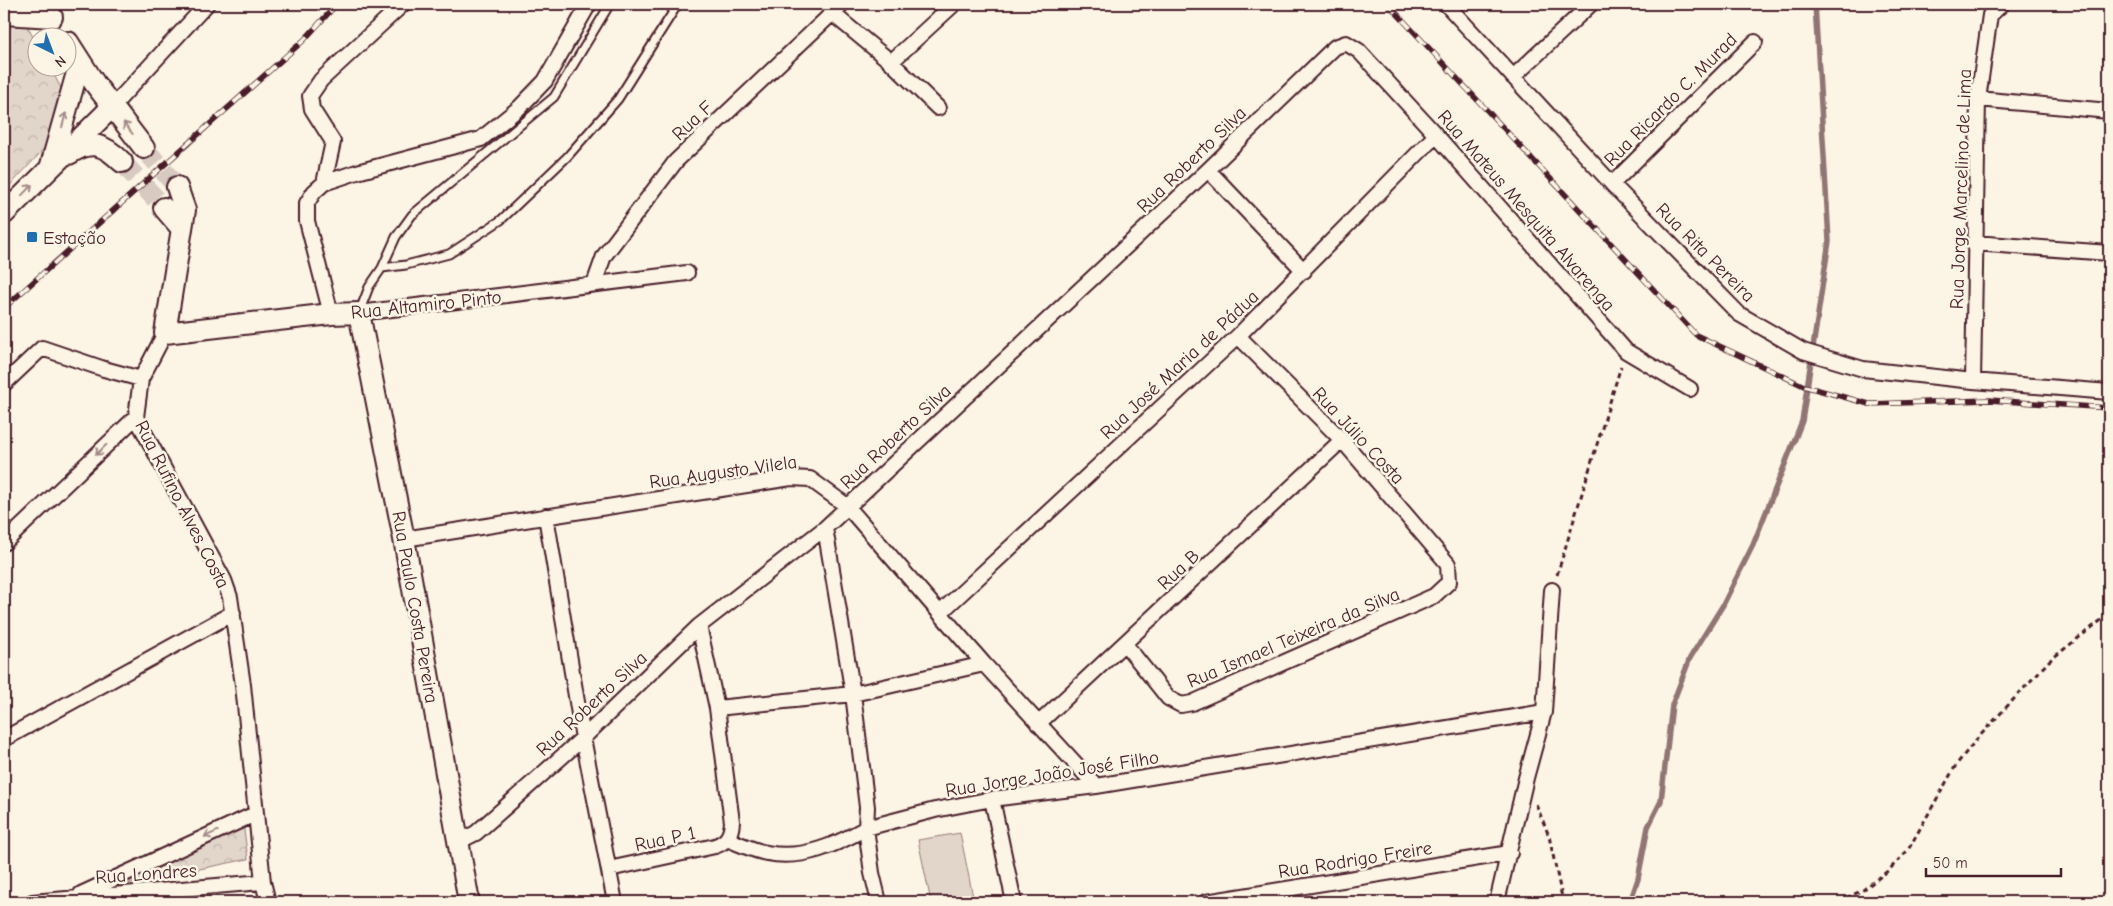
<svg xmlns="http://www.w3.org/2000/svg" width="2113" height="906" viewBox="0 0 2113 906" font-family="'Comic Neue',sans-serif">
  <defs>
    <pattern id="forest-crowns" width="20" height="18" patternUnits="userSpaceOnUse" patternTransform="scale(1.25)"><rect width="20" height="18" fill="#e2d5ca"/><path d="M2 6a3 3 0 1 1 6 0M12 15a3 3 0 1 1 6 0" fill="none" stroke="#c3b6ae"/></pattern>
  </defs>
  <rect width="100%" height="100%" fill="#fcf5e5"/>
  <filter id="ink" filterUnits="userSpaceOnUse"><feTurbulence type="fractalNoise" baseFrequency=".02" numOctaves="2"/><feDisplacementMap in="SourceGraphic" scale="10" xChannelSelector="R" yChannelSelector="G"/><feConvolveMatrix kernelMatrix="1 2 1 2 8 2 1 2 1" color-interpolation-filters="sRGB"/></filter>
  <g filter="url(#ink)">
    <path fill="url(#forest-crowns)" stroke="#967a7a" d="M27 25 37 45 38 68H50L65 95 57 135 4 192V26Z
      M243 823 248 859 112 887Z"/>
    <path fill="#e2d5ca" stroke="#967a7a" d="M960 833 974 902H931L918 840Z"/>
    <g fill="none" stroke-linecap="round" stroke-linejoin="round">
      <path stroke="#917474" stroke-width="5.5" d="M1630 902 1638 879 1648 827 1661 801 1672 705 1690 658 1723 605 1753 545 1802 421 1829 241 1815 4"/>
      <path stroke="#d8cac0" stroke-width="20" stroke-dasharray="20 10" stroke-linecap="butt" d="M144 148 177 187
        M122 162 164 208"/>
      <defs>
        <path id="lane" d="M382 268 396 237 412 215 554 97 610 4
          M359 313 369 287 382 268 406 265 449 254 501 220 567 157 618 99 678 4"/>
        <path id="street" d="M1446 4 1612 184 1739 314 1803 351 1863 369 1973 381 2109 392
          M833 14 891 62 938 108
          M891 62 954 4
          M1513 77 1591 4
          M1978 99 2109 111
          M112 107 207 4
          M1208 170 1304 271
          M324 183 333 142 312 109 310 96 321 80 403 4
          M1612 184 1755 42
          M1974 243 2109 253
          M594 284 604 256 676 161 842 4
          M359 313 687 273
          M331 314 307 221V203L314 192 324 183 357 172 481 139 519 108 545 81 589 4
          M165 333 141 379 136 417 224 580 230 597 243 685 263 882 268 902
          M1973 381 1978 99 1990 15 2002 4
          M4 384 42 348 104 369 141 379
          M546 516 583 738 615 902
          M825 528 853 694 867 807 866 828 935 810 992 799 1096 786 1544 712
          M404 539 791 478 810 479 847 506 984 664 1096 786
          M4 543 136 417
          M941 612 1238 336 1436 135
          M1125 644 1168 698 1181 705 1192 703 1434 596 1449 582 1448 564 1342 440 1238 336
          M717 708 853 694 984 664
          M1038 724 1342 440
          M4 739 233 613
          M992 799 1014 902
          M727 839C740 844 754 851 767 853 803 860 836 845 866 828L872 873 879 902
          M458 842 476 833 583 738 699 626 825 528 1208 170 1335 47 1346 43 1359 51 1436 135 1626 351 1690 389
          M609 869 715 846C727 842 731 835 732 822L717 708 699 626
          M81 894 255 814
          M32 902 263 882
          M1206 902 1510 853
          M1497 902 1526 778 1544 712 1552 590"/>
        <path id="secondary" d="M4 14 52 17
          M68 42 95 84 144 148
          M69 154C91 139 104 144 122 162
          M51 165 80 62
          M177 187 185 210 165 333 331 314 359 313 404 539 469 902
          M164 208 182 229
          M4 214 112 107"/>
      </defs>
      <use href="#lane" stroke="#4a1f2b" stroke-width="11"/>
      <use href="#street" stroke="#4a1f2b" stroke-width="18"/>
      <use href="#secondary" stroke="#4a1f2b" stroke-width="24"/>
      <path stroke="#4a1f2b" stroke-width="3" stroke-dasharray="5 4" stroke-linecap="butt" d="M1557 575 1621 366
        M1536 804 1549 836 1563 902
        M1838 902 1863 890 1889 870 1908 850 1956 765 1976 740 2049 661 2109 614"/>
      <use href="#lane" stroke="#fcf5e5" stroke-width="7"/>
      <use href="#street" stroke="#fcf5e5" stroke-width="14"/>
      <use href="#secondary" stroke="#fcf5e5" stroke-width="20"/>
      <defs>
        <path id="rail" d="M1388 4 1696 335 1804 386 1869 404 1989 400 2109 408
          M4 308 304 40 337 4"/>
      </defs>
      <use href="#rail" stroke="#4a1f2b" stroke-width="5.5"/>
      <use href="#rail" stroke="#fcf5e5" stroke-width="4" stroke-dasharray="11" stroke-linecap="butt"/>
    </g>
    <defs><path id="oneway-shaft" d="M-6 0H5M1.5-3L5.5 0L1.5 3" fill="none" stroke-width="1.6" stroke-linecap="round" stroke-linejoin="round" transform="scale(1.25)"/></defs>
    <g stroke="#a38a88">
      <use href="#oneway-shaft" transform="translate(64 120) rotate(-75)"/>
      <use href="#oneway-shaft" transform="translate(128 128) rotate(-128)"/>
      <use href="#oneway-shaft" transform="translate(27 190) rotate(-46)"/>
      <use href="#oneway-shaft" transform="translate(101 450) rotate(136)"/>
      <use href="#oneway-shaft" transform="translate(211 834) rotate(156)"/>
    </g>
  </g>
  <rect fill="#1f6fb2" stroke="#fcf5e5" stroke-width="2" x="26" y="231" width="12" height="12" rx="2.5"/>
  <g text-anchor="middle" stroke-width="5" stroke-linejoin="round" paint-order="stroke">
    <g font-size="19" fill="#4a1f2b" stroke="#fcf5e5">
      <text transform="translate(1670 99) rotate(-45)" y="7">Rua Ricardo C. Murad</text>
      <text transform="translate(692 120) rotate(-43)" y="7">Rua F</text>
      <text transform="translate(1191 159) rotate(-44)" y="7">Rua Roberto Silva</text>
      <text transform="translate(1960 189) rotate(-88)" y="7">Rua Jorge Marcelino de Lima</text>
      <text transform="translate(1527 210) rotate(49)" y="7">Rua Mateus Mesquita Alvarenga</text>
      <text transform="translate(1706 252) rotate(45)" y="7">Rua Rita Pereira</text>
      <text transform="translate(426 304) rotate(-6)" y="7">Rua Altamiro Pinto</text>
      <text transform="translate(1179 364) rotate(-43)" y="7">Rua José Maria de Pádua</text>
      <text transform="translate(1359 435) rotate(47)" y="7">Rua Júlio Costa</text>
      <text transform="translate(895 436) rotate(-43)" y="7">Rua Roberto Silva</text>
      <text transform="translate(723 471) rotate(-8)" y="7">Rua Augusto Vilela</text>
      <text transform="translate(183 504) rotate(63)" y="7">Rua Rufino Alves Costa</text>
      <text transform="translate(1178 569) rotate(-43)" y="7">Rua B</text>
      <text transform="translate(416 607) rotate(80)" y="7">Rua Paulo Costa Pereira</text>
      <text transform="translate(1293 637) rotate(-23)" y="7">Rua Ismael Teixeira da Silva</text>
      <text transform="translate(591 703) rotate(-43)" y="7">Rua Roberto Silva</text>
      <text transform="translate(1052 773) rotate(-9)" y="7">Rua Jorge João José Filho</text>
      <text transform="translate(665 838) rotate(-12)" y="7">Rua P 1</text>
      <text transform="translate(1355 859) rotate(-9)" y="7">Rua Rodrigo Freire</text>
      <text transform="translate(146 873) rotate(-4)" y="7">Rua Londres</text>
    </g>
    <g font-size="19" fill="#4a1f2b" stroke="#fcf5e5" text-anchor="start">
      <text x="43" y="244">Estação</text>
    </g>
  </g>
  <rect width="2113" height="906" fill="none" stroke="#fcf5e5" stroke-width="20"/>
  <rect x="10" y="10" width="2093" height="886" fill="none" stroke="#4a1f2b" stroke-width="2" filter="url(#ink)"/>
  <g transform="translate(52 52) rotate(138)"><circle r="24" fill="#fcf5e5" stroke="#b59f9b"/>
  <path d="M0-4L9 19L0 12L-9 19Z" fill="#1f6fb2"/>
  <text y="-8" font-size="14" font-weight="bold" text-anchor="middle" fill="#4a1f2b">N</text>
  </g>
  <path d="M1926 868v8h135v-8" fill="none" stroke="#4a1f2b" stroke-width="2.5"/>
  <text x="1933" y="868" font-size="15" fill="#4a1f2b" stroke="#fcf5e5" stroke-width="4" paint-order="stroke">50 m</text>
</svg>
